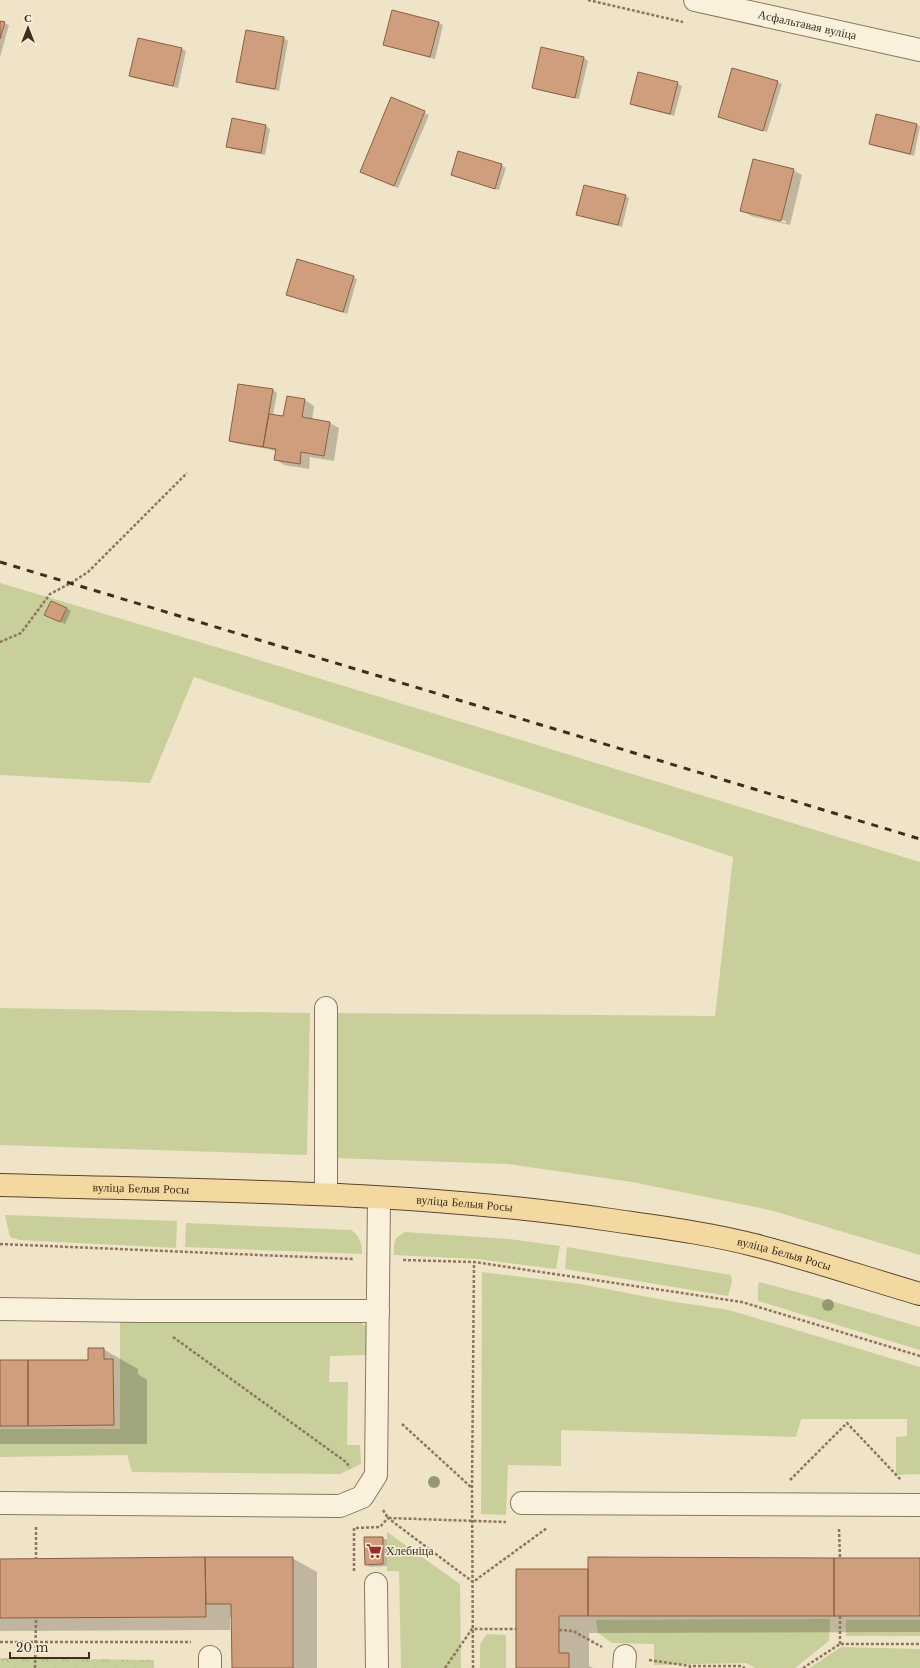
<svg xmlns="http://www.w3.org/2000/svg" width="920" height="1668" viewBox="0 0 920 1668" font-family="'Libre Baskerville',serif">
  <defs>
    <pattern id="park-crowns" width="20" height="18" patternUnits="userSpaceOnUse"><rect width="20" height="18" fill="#c9cf9b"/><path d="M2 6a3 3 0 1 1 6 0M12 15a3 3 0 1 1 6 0" fill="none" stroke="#aeb285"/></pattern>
  </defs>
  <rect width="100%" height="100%" fill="#f0e4c8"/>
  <path fill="#c9cf9b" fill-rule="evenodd" d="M0 583 223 649 920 862V1255L770 1210 632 1182 508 1164 334 1158 333 1013 715 1016 733 857 194 677 150 783 0 775ZM51 601 67 608 60 622 45 615Z
    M0 1008 310 1013 307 1155 0 1145Z
    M5 1215 177 1221 176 1248 20 1240 10 1237Z
    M186 1223 351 1230C360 1236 362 1243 362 1254L185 1247Z
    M405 1232 509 1239 560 1246 556 1269 477 1259 394 1255C394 1241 393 1239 405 1232Z
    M567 1247 731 1275 732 1282 728 1296 565 1269Z
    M482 1272 580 1284 669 1301 729 1310 920 1367V1474L896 1475V1437L907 1436V1419H801L796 1437 561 1430V1466L508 1465 506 1515 481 1514Z
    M759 1282 838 1303 920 1327V1350L758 1301V1287Z
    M358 1321 367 1327V1355L330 1356 329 1382H348L347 1445H360L361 1464 340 1474 132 1472 127 1455 0 1457V1429H120V1322Z
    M387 1532 460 1584 461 1668H401L399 1571H387Z
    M830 1619 829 1641 795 1668H755L746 1663 654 1665V1644L612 1643 598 1633 596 1620Z
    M846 1620H920V1636H846Z
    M487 1634 506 1635V1668H480V1644Z
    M841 1647 920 1649V1668H809Z"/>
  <path fill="url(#park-crowns)" d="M0 1658 154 1660V1668H0Z"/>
  <path fill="#0003" fill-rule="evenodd" d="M0 22 9 25 0 57Z
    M439 23 443 25 435 59 389 47 384 45Z
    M247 31 284 38 288 41 279 91 242 84 237 81Z
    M139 39 182 49 186 51 178 88 135 78 130 76Z
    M584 58 588 61 579 99 537 90 533 87Z
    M777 82 782 84 767 132 719 117Z
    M677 83 682 86 674 116 635 106 631 104Z
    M391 99 429 115 398 188 361 172Z
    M877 115 920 126 914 156 874 146 870 143Z
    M232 120 266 126 270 129 265 155 232 149 227 146Z
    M501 165 506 168 499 190 452 175Z
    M793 170 802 175 790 225 751 216 742 210ZM750 212 786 221V223L750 214Z
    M625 196 629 198 622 227 582 217 578 214Z
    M353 277 357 279 347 314 287 295Z
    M273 390 277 393 273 415 284 417 287 397 305 400 314 406 312 420 330 423 339 428 334 461 310 457 309 469 284 465 275 459 277 452 268 449 234 443 230 441Z
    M66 608 71 611 65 624 50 617Z
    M103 1349 138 1369V1374L147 1380V1444H0V1361H89Z
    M383 1538 387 1540V1566L370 1567 366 1564Z
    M292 1558 317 1572V1668H233L232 1617H230V1630L0 1631V1559Z
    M920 1559V1632L589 1633V1666L593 1668H517L589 1570Z"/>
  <path fill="#cf9f7d" stroke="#8d5f41" d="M392 10 439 22 430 57 383 45Z
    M0 21 5 22 0 39Z
    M246 30 284 37 275 89 236 82Z
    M138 38 182 48 173 86 129 76Z
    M541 47 584 57 575 98 532 88Z
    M732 68 778 81 763 131 718 117Z
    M638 72 678 82 670 114 630 104Z
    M391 97 425 111 394 186 360 172Z
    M876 114 917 124 910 154 869 144Z
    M232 118 266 125 261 153 226 147Z
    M458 151 502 164 495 189 451 175Z
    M753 159 794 169 781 221 740 211Z
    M584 185 626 195 618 225 576 215Z
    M297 259 354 276 343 312 286 295Z
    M238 384 273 389 263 447 229 441Z
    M287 396 305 399 302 417 330 422 324 456 301 452 300 464 274 460 276 449 263 447 269 414 283 416Z
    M51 601 67 608 60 622 44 615Z
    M88 1348H104V1359H113L114 1425 28 1426V1360H88Z
    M0 1360H28V1426H0Z
    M364 1537H383V1564L365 1565Z
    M205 1557H293V1668H232L231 1604H206Z
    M205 1557 206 1617 0 1618V1559Z
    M588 1557 834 1558V1616H588Z
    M834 1558H920V1616H834Z
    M516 1569H588V1616H559V1653H569V1668H516Z"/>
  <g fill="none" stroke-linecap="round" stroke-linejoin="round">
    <defs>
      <g id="minor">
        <path id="s1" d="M695 0 920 50"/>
        <path d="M326 1194V1008"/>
        <path d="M0 1309 138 1311H378"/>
        <path d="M0 1503 340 1506 362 1497 376 1475 379 1198"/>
        <path d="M522 1503 920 1505"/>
        <path d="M376 1584 377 1668"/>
        <path d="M210 1657V1668"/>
        <path d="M624 1668 625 1656"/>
      </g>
      <g id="major">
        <path id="s2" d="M0 1185C204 1191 409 1190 611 1220 659 1227 707 1233 754 1245 810 1259 865 1278 920 1294"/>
      </g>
    </defs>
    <use href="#minor" stroke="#8d765c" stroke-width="24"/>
    <use href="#major" stroke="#5b4430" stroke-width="24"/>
    <path stroke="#8d765c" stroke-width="2.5" stroke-dasharray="3 2" stroke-linecap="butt" d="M588 0 683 22
      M0 642 21 633 50 594 71 583 88 572 187 473
      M0 1244 354 1259
      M403 1260 474 1262 742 1302 920 1356
      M173 1337 346 1462 350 1468
      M402 1424 472 1488
      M790 1480 847 1423 901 1480
      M383 1510 388 1518 506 1522
      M36 1527V1558
      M354 1528V1571H356
      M356 1528 380 1527 388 1518 473 1582 547 1528
      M839 1529 840 1558
      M559 1630 573 1631 602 1647
      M0 1642H191
      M840 1644V1616
      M649 1660 690 1666
      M35 1668 36 1617
      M445 1668 472 1629H516
      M473 1668 472 1489 474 1263
      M690 1668V1666H741L745 1668
      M803 1668 840 1644H920"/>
    <use href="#minor" stroke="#faf1dc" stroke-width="22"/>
    <use href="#major" stroke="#f3d9a0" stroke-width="22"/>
    <path stroke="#3d2e20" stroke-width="3" stroke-dasharray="7 7" stroke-linecap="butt" d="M0 562 920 839"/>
  </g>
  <g fill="#96986f">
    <circle cx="828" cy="1305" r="6"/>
    <circle cx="434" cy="1482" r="6"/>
  </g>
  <defs>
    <symbol id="supermarket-bare" viewBox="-9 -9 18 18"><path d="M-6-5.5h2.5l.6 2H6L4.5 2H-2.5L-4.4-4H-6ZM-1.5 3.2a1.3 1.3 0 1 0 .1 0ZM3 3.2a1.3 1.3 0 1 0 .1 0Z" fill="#9e2a2b" stroke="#f7eed8" stroke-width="2.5" paint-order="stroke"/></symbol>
  </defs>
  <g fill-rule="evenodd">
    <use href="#supermarket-bare" x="363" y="1540" width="22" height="22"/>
  </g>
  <g text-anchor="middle" stroke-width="3" stroke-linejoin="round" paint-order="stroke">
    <g font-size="12" fill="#3d2e20" stroke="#f7eed8">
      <text dy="4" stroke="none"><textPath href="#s1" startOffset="115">Асфальтавая вуліца</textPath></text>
      <text dy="4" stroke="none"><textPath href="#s2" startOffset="141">вуліца Белыя Росы</textPath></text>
      <text dy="4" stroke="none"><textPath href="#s2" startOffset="465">вуліца Белыя Росы</textPath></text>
      <text dy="4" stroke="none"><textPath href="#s2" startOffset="789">вуліца Белыя Росы</textPath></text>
    </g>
    <g font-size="12" fill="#3d2e20" stroke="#f7eed8" text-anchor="start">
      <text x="386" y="1555">Хлебніца</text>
    </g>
  </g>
  <g transform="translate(28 28)" stroke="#f7eed8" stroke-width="3" paint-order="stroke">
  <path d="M0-3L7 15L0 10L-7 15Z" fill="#3d2e20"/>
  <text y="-6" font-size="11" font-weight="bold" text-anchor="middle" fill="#3d2e20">С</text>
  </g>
  <path d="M10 1652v6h79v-6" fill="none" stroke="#3d2e20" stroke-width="2"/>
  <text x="16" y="1652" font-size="12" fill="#3d2e20" stroke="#f7eed8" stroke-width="3" paint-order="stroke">20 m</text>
</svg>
